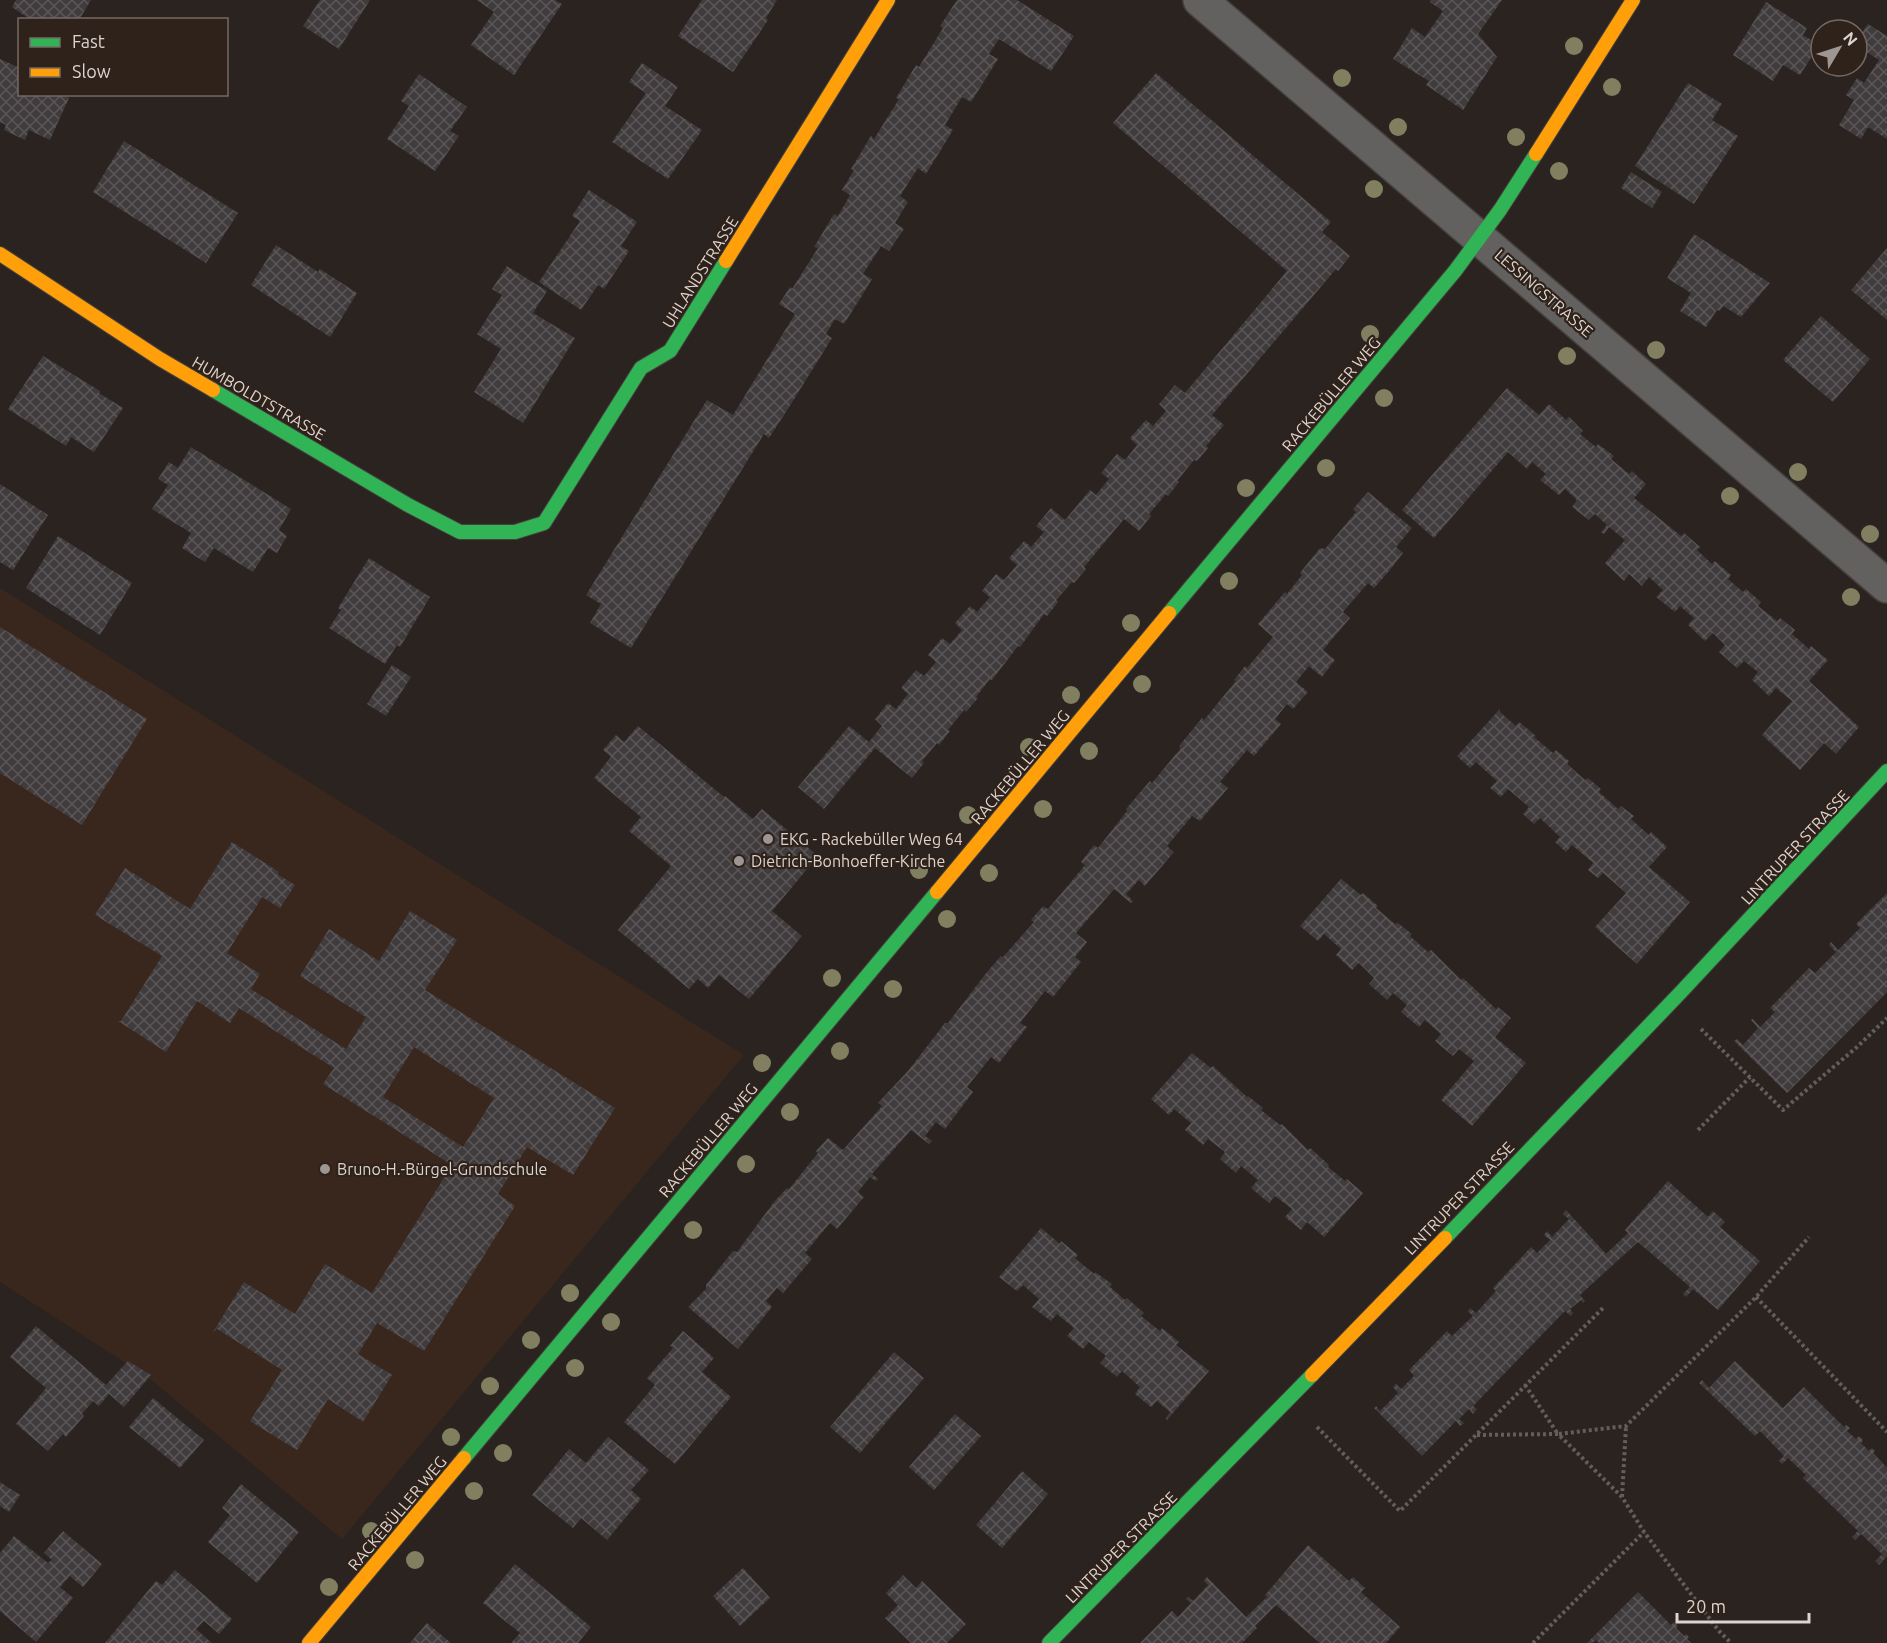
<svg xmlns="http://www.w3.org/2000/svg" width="1887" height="1643" viewBox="0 0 1887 1643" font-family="Ubuntu,sans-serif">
  <defs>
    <pattern id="building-cross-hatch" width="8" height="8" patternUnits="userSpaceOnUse" patternTransform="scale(1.5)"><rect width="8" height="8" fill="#403c3d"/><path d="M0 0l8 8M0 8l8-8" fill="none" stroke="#5b5758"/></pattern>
  </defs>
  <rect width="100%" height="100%" fill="#2a2320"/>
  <path fill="#39271e" d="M0 588 744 1055 342 1539 149 1378 0 1282Z"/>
  <path fill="url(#building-cross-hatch)" fill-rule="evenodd" d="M16 0H91L79 20H31L12 7Z
    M320 0H370L339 49 303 26Z
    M477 0H555L562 4 514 75 471 45 494 12Z
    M702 0H777L766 18 768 20 733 72 678 36Z
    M957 0H1017L1074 36 1051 71 999 39 989 54 998 59 985 80 971 102 962 97 945 125 953 130 926 174 918 168 900 196 908 202 895 223 904 229 889 251 881 246 863 274 872 279 858 302 844 324 835 319 826 334 832 338 791 404 769 438 764 434 631 648 590 623 601 604 586 595 707 400 733 415 795 314 779 304 790 287 792 289 818 248 814 247 834 214 838 216 850 195 842 190 854 170 851 169 871 136 874 139 899 99 896 98 916 65 919 67 943 28 940 26Z
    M1431 0H1502L1478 34 1497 57 1463 110 1426 85 1429 81 1393 59 1412 28 1425 37 1443 11 1430 2Z
    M1766 2 1807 28 1803 35 1819 45 1800 75 1783 65 1773 81 1733 55Z
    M1868 24 1887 36V139L1868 127 1861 139 1839 125 1854 100 1846 95 1857 78 1864 83 1879 60 1857 46V40Z
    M0 59 20 68V94H62L69 98 50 140 29 130 25 140 4 130 6 125 0 122Z
    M642 63 678 87 665 106 702 130 668 179 612 142 646 93 629 82Z
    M1156 73 1331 222 1322 232 1350 256 1338 271 1336 269 1212 415 1224 425 1206 446 1208 448 1197 461 1194 460 1177 481 1179 482 1168 496 1166 494 1149 514 1151 516 1139 531 1124 519 1084 567 1086 569 1074 583 1072 582 1056 600 1058 602 1047 616 1044 614 1020 647 1018 646 992 680 990 679 976 697 978 698 966 712 964 710 948 730 950 731 939 745 937 743 922 761 924 763 912 778 875 748 824 809 798 787 849 726 869 742 882 726 875 719 888 703 896 709 908 694 901 688 916 670 924 676 936 662 928 655 942 638 950 644 962 630 955 623 970 606 977 612 990 597 982 591 996 574 1004 580 1017 565 1009 558 1024 541 1031 547 1044 532 1036 526 1051 508 1065 520 1090 490 1096 495 1109 479 1101 473 1117 454 1125 460 1137 445 1130 438 1146 420 1153 426 1166 411 1159 404 1175 385 1185 393 1287 271 1113 123Z
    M419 74 467 107 450 131 459 136 435 171 387 139 409 106 401 101Z
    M1688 83 1722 104 1712 120 1738 136 1694 204 1635 166Z
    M124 141 238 213 206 263 93 192Z
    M1631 172 1662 192 1652 208 1621 188Z
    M589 190 637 222 621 246 629 251 604 289 598 285 581 310 539 282 580 221 572 216Z
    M1694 234 1770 283 1741 317 1723 306 1720 311 1717 310 1706 327 1680 311 1691 293 1667 278Z
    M276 245 318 272 320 269 357 293 330 337 251 285Z
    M1887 248V320L1851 290Z
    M507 266 547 291 533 313 575 338 523 423 474 392 501 349 477 334 502 295 492 289Z
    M1821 316 1870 359 1833 402 1783 360Z
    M43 356 100 391 99 393 123 408 94 452 71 437 66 446 8 409Z
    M1507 388 1539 415 1549 404 1566 420 1569 417 1583 431 1580 434 1596 447 1598 444 1614 456 1611 459 1629 474 1632 471 1646 484 1634 498 1681 536 1684 533 1700 547 1697 550 1712 564 1715 561 1731 575 1728 579 1743 592 1746 589 1761 602 1758 606 1777 621 1780 618 1795 630 1792 634 1809 649 1811 646 1828 660 1809 681 1859 727 1836 754 1824 743 1800 770 1762 735 1792 701 1776 688 1769 696 1752 680 1758 672 1744 661 1737 668 1719 652 1725 645 1713 633 1705 641 1688 625 1694 618 1680 606 1675 612 1656 597 1663 590 1649 577 1642 586 1629 574 1624 581 1605 563 1625 540 1609 527 1604 534 1601 532 1607 525 1595 514 1589 520 1572 507 1577 500 1565 489 1559 495 1540 480 1546 474 1532 462 1527 469 1508 452 1434 538 1402 510Z
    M191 447 291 509 279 530 287 536 277 553 268 548 253 572 214 548 205 562 182 548 191 533 152 509 168 485 158 479 169 462 178 468Z
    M0 484 48 515 13 570 0 562Z
    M1368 492 1412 528 1396 547 1403 553 1390 570 1374 588 1368 583 1343 612 1350 618 1323 650 1335 660 1322 677 1309 666 1296 682 1308 692 1293 709 1287 704 1275 719 1281 724 1254 756 1247 750 1220 782 1228 788 1200 821 1192 816 1167 846 1174 852 1145 886 1139 880 1126 894 1133 901 1131 903 1114 889 1076 933 1087 942 1075 957 1081 962 1053 997 1045 991 1020 1023 1027 1027 999 1063 991 1057 967 1087 973 1092 945 1129 936 1122 925 1136 932 1141 929 1144 911 1130 872 1174 878 1179 876 1181 870 1177 858 1192 864 1197 837 1229 830 1223 805 1253 812 1259 783 1293 777 1288 766 1301 772 1307 738 1349 688 1307 706 1289V1285L733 1251 737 1252 774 1202 787 1188 789 1189 818 1153 816 1151 828 1138 843 1150 882 1106 878 1103 908 1071 945 1023H948L987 972 1001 956 1003 957 1034 922 1031 920 1043 906 1048 909 1060 895 1085 865 1081 862 1094 845 1098 848 1127 811 1126 809 1150 781 1152 783 1181 748 1179 746 1202 718 1204 720 1236 681 1234 680 1245 666 1247 668 1273 637 1258 624 1285 592 1287 594 1302 575 1300 573 1320 548 1325 549 1356 512 1353 509Z
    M58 536 132 583 100 635 26 588Z
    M369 558 430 597 400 647 397 645 385 664 329 628 341 610 338 608Z
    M0 627 147 719 82 825 0 773Z
    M392 665 411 677 386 716 367 704Z
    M1500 709V712L1516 726 1519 722 1536 736 1534 737 1553 753 1556 750 1569 761 1567 764 1585 780 1588 778 1601 789 1599 792 1618 809 1621 806 1634 816 1631 819 1649 835 1651 832 1667 847 1649 867 1690 902 1637 964 1595 927 1626 893 1603 873 1598 878 1588 870 1593 863 1572 845 1566 852 1555 842 1560 837 1540 818 1534 824 1523 814 1529 807 1508 789 1501 797 1490 788 1497 781 1476 762 1470 768 1457 756Z
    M638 726 724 797 725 796 753 819 762 809 818 856 772 911 802 936 749 999 719 975 708 988 698 979 689 989 618 930 671 866 629 831 641 817 594 778 611 757 603 750 616 735 624 742Z
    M232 842 279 872 277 874 295 885 280 908 262 897 227 953 260 974 251 989 346 1049 366 1017 300 976 329 929 379 961 410 911 457 940 425 990 615 1108 573 1175 527 1147 498 1194 515 1206 424 1351 377 1323 358 1354 392 1375 363 1422 328 1399 297 1450 250 1421 282 1370 217 1329 213 1332 244 1282 295 1314 325 1264 372 1293 452 1165 323 1084 334 1068 239 1008 230 1023 197 1001 166 1052 118 1021H121L162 956 95 915 125 868 190 909ZM414 1047 494 1098 463 1147 383 1097Z
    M1341 879 1361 895 1363 893 1378 906 1376 908 1395 924 1398 923 1412 934 1410 936 1428 952 1431 950 1461 980 1463 978 1496 1009 1498 1007 1511 1018 1495 1037 1526 1063 1472 1126 1441 1100 1474 1061 1459 1049 1453 1056 1435 1041 1441 1034 1425 1020 1419 1027 1401 1012 1407 1005 1393 993 1387 1000 1369 984 1374 978 1359 963 1352 970 1336 955 1341 949 1324 934 1318 941 1300 926Z
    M1887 893V992L1787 1093 1734 1041 1737 1039 1743 1045 1758 1028 1751 1020 1753 1019 1760 1027 1775 1012 1770 1008 1809 968 1815 973 1836 952 1829 945 1831 942 1838 950 1860 928 1856 924Z
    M1192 1053 1211 1068 1213 1066 1247 1097 1248 1096 1263 1108 1261 1110 1280 1125 1282 1124 1308 1150 1310 1148 1329 1165 1328 1167 1345 1181 1347 1179 1363 1193 1324 1237 1307 1222 1301 1230 1285 1217 1292 1209 1275 1196 1269 1203 1251 1188 1258 1180 1241 1166 1236 1173 1220 1159 1225 1152 1208 1139 1203 1145 1185 1130 1191 1123 1174 1109 1169 1115 1151 1099Z
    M1668 1181 1708 1217 1713 1211 1725 1222 1720 1227 1760 1261 1718 1310 1693 1289 1686 1297 1683 1294 1690 1287 1638 1242 1580 1295 1585 1301 1583 1303 1581 1300 1570 1309 1573 1313 1571 1316 1565 1311 1473 1406 1477 1409 1473 1414 1469 1409 1459 1419 1464 1423 1460 1426 1456 1421 1422 1456 1374 1408 1376 1406 1380 1411 1398 1393 1393 1387 1396 1384 1401 1389 1414 1376 1409 1370 1447 1331 1452 1336 1473 1316 1468 1311 1470 1308 1476 1313 1496 1291 1493 1288 1531 1247 1537 1253 1550 1240 1544 1235 1547 1231 1552 1237 1569 1219 1563 1214 1566 1210 1606 1254 1628 1233 1625 1230Z
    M1041 1228 1060 1244 1061 1241 1078 1255 1075 1258 1094 1274 1095 1272 1112 1284 1110 1287 1125 1300 1127 1298 1144 1313 1141 1316 1160 1331 1162 1328 1179 1342 1176 1345 1209 1371 1167 1420 1166 1418 1170 1412 1157 1401 1151 1407 1135 1394 1140 1387 1122 1371 1117 1377 1100 1363 1106 1356 1089 1342 1083 1349 1067 1336 1074 1328 1057 1314 1051 1321 1032 1307 1039 1299 1023 1285 1017 1291 999 1277Z
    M36 1326 106 1385 128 1361 151 1375 124 1407 109 1394 99 1406 93 1401 82 1414 84 1416 66 1437 63 1434 48 1451 16 1424 46 1388 10 1357Z
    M683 1331 714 1358 702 1372 731 1397 675 1464 624 1422 655 1385 647 1378 673 1348 670 1346Z
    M894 1352 924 1378 860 1453 830 1427Z
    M1735 1361 1783 1408 1804 1387 1844 1427 1846 1425 1850 1428 1847 1431 1856 1439 1859 1436 1863 1440 1861 1443 1869 1451 1872 1448 1875 1451 1873 1453 1887 1468V1556L1879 1565 1875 1561 1882 1554 1861 1534 1855 1540 1852 1537 1858 1531 1803 1478 1806 1475 1788 1458 1782 1464 1779 1461 1784 1456 1760 1431 1755 1436 1699 1383 1702 1380 1709 1388Z
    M153 1398 204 1440 180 1468 129 1427Z
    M955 1414 981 1436 934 1490 909 1467Z
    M608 1437 649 1470 631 1490 641 1499 607 1540 581 1518 573 1528 532 1495 569 1449 586 1463Z
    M1022 1471 1048 1494 1002 1548 976 1525Z
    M0 1482 20 1495 9 1512 0 1506Z
    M241 1484 299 1532 257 1583 208 1542 230 1515 222 1508Z
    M63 1531 102 1564 83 1587 70 1576 60 1587 73 1598 36 1642 0 1611V1553L14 1536 48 1563 52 1560 44 1553Z
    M1308 1545 1349 1581 1353 1577 1365 1588 1361 1592 1400 1627 1386 1643H1320L1276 1605 1255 1626 1257 1628 1242 1643H1140L1172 1611 1178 1617 1191 1603 1186 1599 1188 1597 1193 1601 1208 1585 1204 1581 1207 1577 1246 1617 1267 1597 1265 1595Z
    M515 1564 591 1627 578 1643H511L520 1633 483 1603Z
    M743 1568 770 1598 740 1626 713 1596Z
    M175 1570 232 1619 219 1634 204 1621 196 1629 212 1643H105L156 1581 162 1585Z
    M903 1575 916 1588 922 1581 966 1624 947 1643H911L885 1618 898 1605 886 1593Z
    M1638 1592 1671 1625 1674 1622 1678 1626 1676 1628 1684 1636 1686 1634 1689 1637 1687 1639 1691 1643H1599L1596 1640 1592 1643H1587Z
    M427 1623 451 1643H410Z"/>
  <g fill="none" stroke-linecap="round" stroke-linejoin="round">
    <defs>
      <path id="street" d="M1200 0 1887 586"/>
      <path id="fast" d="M213 390 408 505 460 532H515L544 523 641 368 670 351 726 261
        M1169 613 1455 271 1500 210 1536 154
        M1445 1238 1681 992 1887 771
        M464 1458 937 892
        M1049 1643 1312 1375"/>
      <path id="slow" d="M1536 154 1633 0
        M0 254 160 359 213 390
        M726 261 888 0
        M937 892 1169 613
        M1312 1375 1445 1238
        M309 1643 464 1458"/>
    </defs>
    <use href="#street" stroke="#46403d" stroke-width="36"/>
    <use href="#fast" stroke="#46403d" stroke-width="16"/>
    <use href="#slow" stroke="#46403d" stroke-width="16"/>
    <path stroke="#615e5c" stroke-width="4" stroke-dasharray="3 3" stroke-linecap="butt" d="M1701 1029 1783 1110 1857 1047 1887 1018
      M1698 1130 1750 1077
      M1756 1297 1887 1432
      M1525 1385 1558 1434 1626 1426 1756 1297 1809 1237
      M1317 1427 1400 1511 1603 1308
      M1477 1435 1558 1434 1622 1497 1644 1532 1719 1631 1731 1643
      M1622 1497 1626 1426
      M1533 1643 1644 1532"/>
    <use href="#street" stroke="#63615f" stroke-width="33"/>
    <use href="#fast" stroke="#30b455" stroke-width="14"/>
    <use href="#slow" stroke="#ff9f0a" stroke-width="14"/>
  </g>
  <g fill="#808060">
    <circle cx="1574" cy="46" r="9"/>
    <circle cx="1342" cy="78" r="9"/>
    <circle cx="1612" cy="87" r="9"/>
    <circle cx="1398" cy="127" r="9"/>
    <circle cx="1516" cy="137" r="9"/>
    <circle cx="1559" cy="171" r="9"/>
    <circle cx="1374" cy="189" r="9"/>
    <circle cx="1370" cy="334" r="9"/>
    <circle cx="1656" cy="350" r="9"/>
    <circle cx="1567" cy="356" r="9"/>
    <circle cx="1384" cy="398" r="9"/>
    <circle cx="1326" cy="468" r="9"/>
    <circle cx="1798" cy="472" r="9"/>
    <circle cx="1246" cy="488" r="9"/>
    <circle cx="1730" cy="496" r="9"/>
    <circle cx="1870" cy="534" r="9"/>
    <circle cx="1229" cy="581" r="9"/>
    <circle cx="1851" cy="597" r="9"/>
    <circle cx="1131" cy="623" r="9"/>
    <circle cx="1142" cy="684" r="9"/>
    <circle cx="1071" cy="695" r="9"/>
    <circle cx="1029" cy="747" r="9"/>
    <circle cx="1089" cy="751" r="9"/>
    <circle cx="1043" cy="809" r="9"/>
    <circle cx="968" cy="815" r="9"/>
    <circle cx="919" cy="870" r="9"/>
    <circle cx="989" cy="873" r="9"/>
    <circle cx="947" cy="919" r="9"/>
    <circle cx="832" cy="978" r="9"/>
    <circle cx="893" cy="989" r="9"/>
    <circle cx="840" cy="1051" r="9"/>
    <circle cx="762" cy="1063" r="9"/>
    <circle cx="790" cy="1112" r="9"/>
    <circle cx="746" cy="1164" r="9"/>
    <circle cx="693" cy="1230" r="9"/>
    <circle cx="570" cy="1293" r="9"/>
    <circle cx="611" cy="1322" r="9"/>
    <circle cx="531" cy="1340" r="9"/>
    <circle cx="575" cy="1368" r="9"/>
    <circle cx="490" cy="1386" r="9"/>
    <circle cx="451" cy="1437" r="9"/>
    <circle cx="503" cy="1453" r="9"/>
    <circle cx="474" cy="1491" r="9"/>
    <circle cx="371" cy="1531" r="9"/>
    <circle cx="415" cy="1560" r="9"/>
    <circle cx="329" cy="1587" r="9"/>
  </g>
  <g fill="#9e9692" stroke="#2f221b" stroke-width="2">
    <circle cx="768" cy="839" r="6"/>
    <circle cx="739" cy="861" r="6"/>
    <circle cx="325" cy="1169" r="6"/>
  </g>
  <g text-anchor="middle" stroke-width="4.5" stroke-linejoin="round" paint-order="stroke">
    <g font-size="16" fill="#ddd4cf" stroke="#2f221b">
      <text transform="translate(700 272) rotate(-58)" y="6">UHLANDSTRASSE</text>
      <text transform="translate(1544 293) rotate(41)" y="6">LESSINGSTRASSE</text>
      <text transform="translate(1331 394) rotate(-50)" y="6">RACKEBÜLLER WEG</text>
      <text transform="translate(259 398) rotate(30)" y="6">HUMBOLDTSTRASSE</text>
      <text transform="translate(1020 767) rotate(-50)" y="6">RACKEBÜLLER WEG</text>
      <text transform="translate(1795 847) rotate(-47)" y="6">LINTRUPER STRASSE</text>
      <text transform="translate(708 1140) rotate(-50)" y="6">RACKEBÜLLER WEG</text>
      <text transform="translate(1459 1198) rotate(-46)" y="6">LINTRUPER STRASSE</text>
      <text transform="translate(397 1513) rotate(-50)" y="6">RACKEBÜLLER WEG</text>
      <text transform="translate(1121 1547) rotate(-45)" y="6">LINTRUPER STRASSE</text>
    </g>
    <g font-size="16" fill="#ddd4cf" stroke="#2f221b" text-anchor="start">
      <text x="780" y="845">EKG - Rackebüller Weg 64</text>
      <text x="751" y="867">Dietrich-Bonhoeffer-Kirche</text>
      <text x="337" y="1175">Bruno-H.-Bürgel-Grundschule</text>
    </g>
  </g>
  <rect x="18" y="18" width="210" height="78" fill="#2f221b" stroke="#756963" stroke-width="1.5"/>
  <rect x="30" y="38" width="30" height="9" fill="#30b455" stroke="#756963" stroke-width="1.5"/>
  <text x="72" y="48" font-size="18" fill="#ddd4cf">Fast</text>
  <rect x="30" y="68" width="30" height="9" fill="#ff9f0a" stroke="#756963" stroke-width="1.5"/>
  <text x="72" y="78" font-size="18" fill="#ddd4cf">Slow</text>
  <g transform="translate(1839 48) rotate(51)"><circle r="28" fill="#2f221b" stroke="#756963" stroke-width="1.5"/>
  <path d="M0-4.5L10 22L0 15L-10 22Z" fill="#9e9692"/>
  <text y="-9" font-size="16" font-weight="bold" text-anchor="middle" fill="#ddd4cf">N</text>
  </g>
  <path d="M1677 1613v9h132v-9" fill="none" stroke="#ddd4cf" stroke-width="3"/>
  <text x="1686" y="1613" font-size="18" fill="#ddd4cf" stroke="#2f221b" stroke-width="4.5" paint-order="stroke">20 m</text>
</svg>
